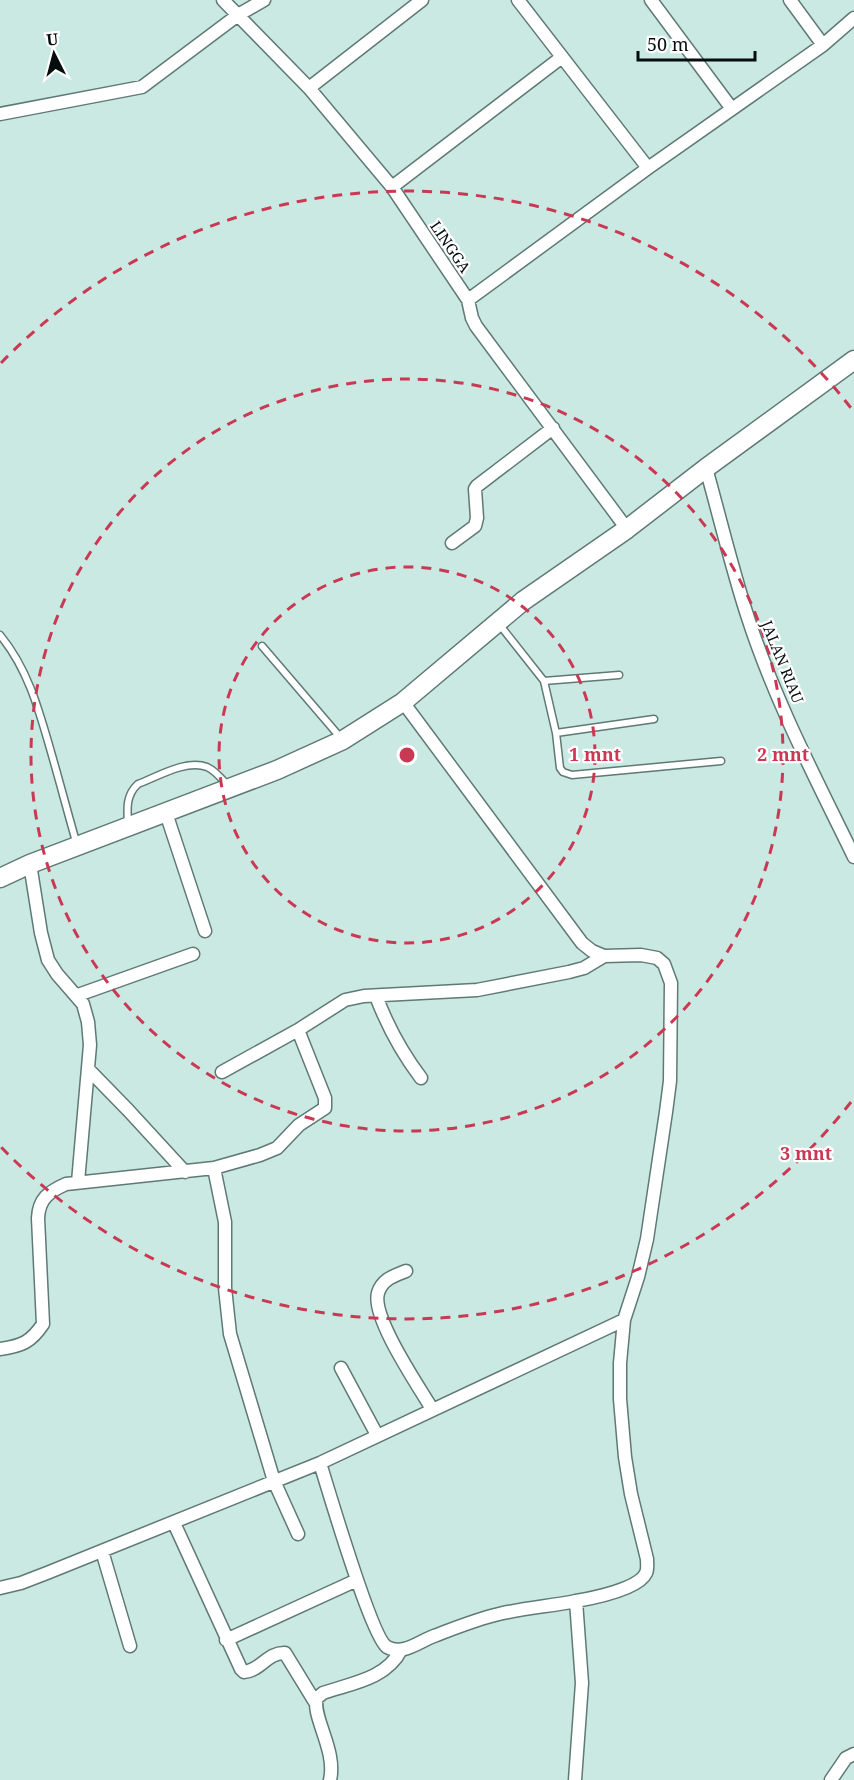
<svg xmlns="http://www.w3.org/2000/svg" width="854" height="1780" viewBox="0 0 854 1780" font-family="'Noto Serif',serif">
  <rect width="100%" height="100%" fill="#cbe9e3"/>
  <g fill="none" stroke-linecap="round" stroke-linejoin="round">
    <defs>
      <path id="service" d="M499 624 544 681 619 675
        M0 635C28 669 39 710 51 752 60 783 68 814 77 845
        M262 646 340 737
        M544 681 556 733 560 768 563 772 572 775 721 761
        M556 733 654 719
        M128 823C127 808 126 795 138 784 157 777 186 759 207 767 216 771 222 779 228 786"/>
      <path id="minor" d="M223 0 309 88 392 187 468 300 472 318 476 326 627 529
        M518 0 648 168
        M651 0 732 109
        M790 0 823 45
        M309 88 422 0
        M0 114 142 87 238 15 264 0
        M392 187 562 57
        M468 300 648 168 823 45 854 18
        M706 468C720 518 732 569 748 618 775 701 816 779 854 857
        M452 543 475 526 477 518 475 489 477 486 553 428
        M403 702 582 943 592 951 604 956 641 955 657 958 664 964 671 983 670 1081 666 1112 647 1239 638 1277 624 1320 620 1363V1399L625 1457 631 1494 647 1559C647 1564 648 1569 646 1573 639 1589 593 1598 576 1601L582 1683 575 1780
        M166 813 205 931
        M30 864 41 933 48 960 57 974 83 1004 88 1022 90 1045 78 1182
        M78 995 193 954
        M376 996C387 1025 402 1053 421 1078
        M88 1069 128 1110 185 1172
        M222 1072 298 1030
        M214 1168 225 1222V1288L230 1334 274 1481 298 1534
        M406 1271C394 1276 382 1279 378 1293 371 1317 419 1387 432 1409
        M0 1349C22 1346 31 1342 43 1324L38 1218C39 1199 48 1192 66 1184L214 1168 260 1155 277 1148 299 1125 325 1108V1098L298 1030 345 1000 364 996 477 990 569 972 584 968 604 956
        M341 1368 377 1435
        M320 1463C328 1489 372 1638 387 1647 403 1656 420 1641 434 1636 455 1628 477 1619 499 1614 524 1608 551 1606 576 1601
        M174 1523 241 1669 244 1672C260 1671 268 1652 285 1653L315 1702
        M102 1551 130 1646
        M0 1588 21 1583 47 1573 320 1463 624 1320
        M226 1640 357 1580
        M330 1780C337 1750 311 1716 317 1698L323 1693C352 1683 386 1679 401 1650
        M831 1780 846 1758 854 1754"/>
      <path id="secondary" d="M0 878 30 864 277 770 343 740 403 702 523 601 627 529 706 468 854 360"/>
    </defs>
    <use href="#service" stroke="#5f7974" stroke-width="9"/>
    <use href="#minor" stroke="#5f7974" stroke-width="15"/>
    <use href="#secondary" stroke="#5f7974" stroke-width="21"/>
    <use href="#service" stroke="#fff" stroke-width="6"/>
    <use href="#minor" stroke="#fff" stroke-width="12"/>
    <use href="#secondary" stroke="#fff" stroke-width="18"/>
  </g>
  <g fill="none" stroke="#ca3953" stroke-width="3" stroke-dasharray="10 8">
    <circle cx="407" cy="755" r="188"/>
    <circle cx="407" cy="755" r="376"/>
    <path d="M851 1102A564 564 0 0 1 1 1147M1 363A564 564 0 0 1 851 408"/>
  </g>
  <g text-anchor="middle" stroke-width="4.5" stroke-linejoin="round" paint-order="stroke">
    <g font-size="15" fill="#050e0d" stroke="#fff">
      <text transform="translate(450 247) rotate(56)" y="5">LINGGA</text>
      <text transform="translate(782 662) rotate(68)" y="5">JALAN RIAU</text>
    </g>
  </g>
  <circle cx="407" cy="755" r="9" fill="#ca3953" stroke="#fff" stroke-width="3"/>
  <g font-size="18" text-anchor="middle" font-weight="bold" fill="#ca3953" stroke="#fff" stroke-width="4.5" stroke-linejoin="round" paint-order="stroke">
    <text x="595" y="761">1 mnt</text>
    <text x="783" y="761">2 mnt</text>
    <text x="806" y="1160">3 mnt</text>
  </g>
  <g transform="translate(54 54) rotate(354)" stroke="#ffffff" stroke-width="4.5" paint-order="stroke">
  <path d="M0-4.5L10 22L0 15L-10 22Z" fill="#050e0d"/>
  <text y="-9" font-size="16" font-weight="bold" text-anchor="middle" fill="#050e0d">U</text>
  </g>
  <path d="M638 51v9h117v-9" fill="none" stroke="#050e0d" stroke-width="3"/>
  <text x="647" y="51" font-size="18" fill="#050e0d" stroke="#ffffff" stroke-width="4.5" paint-order="stroke">50 m</text>
</svg>
